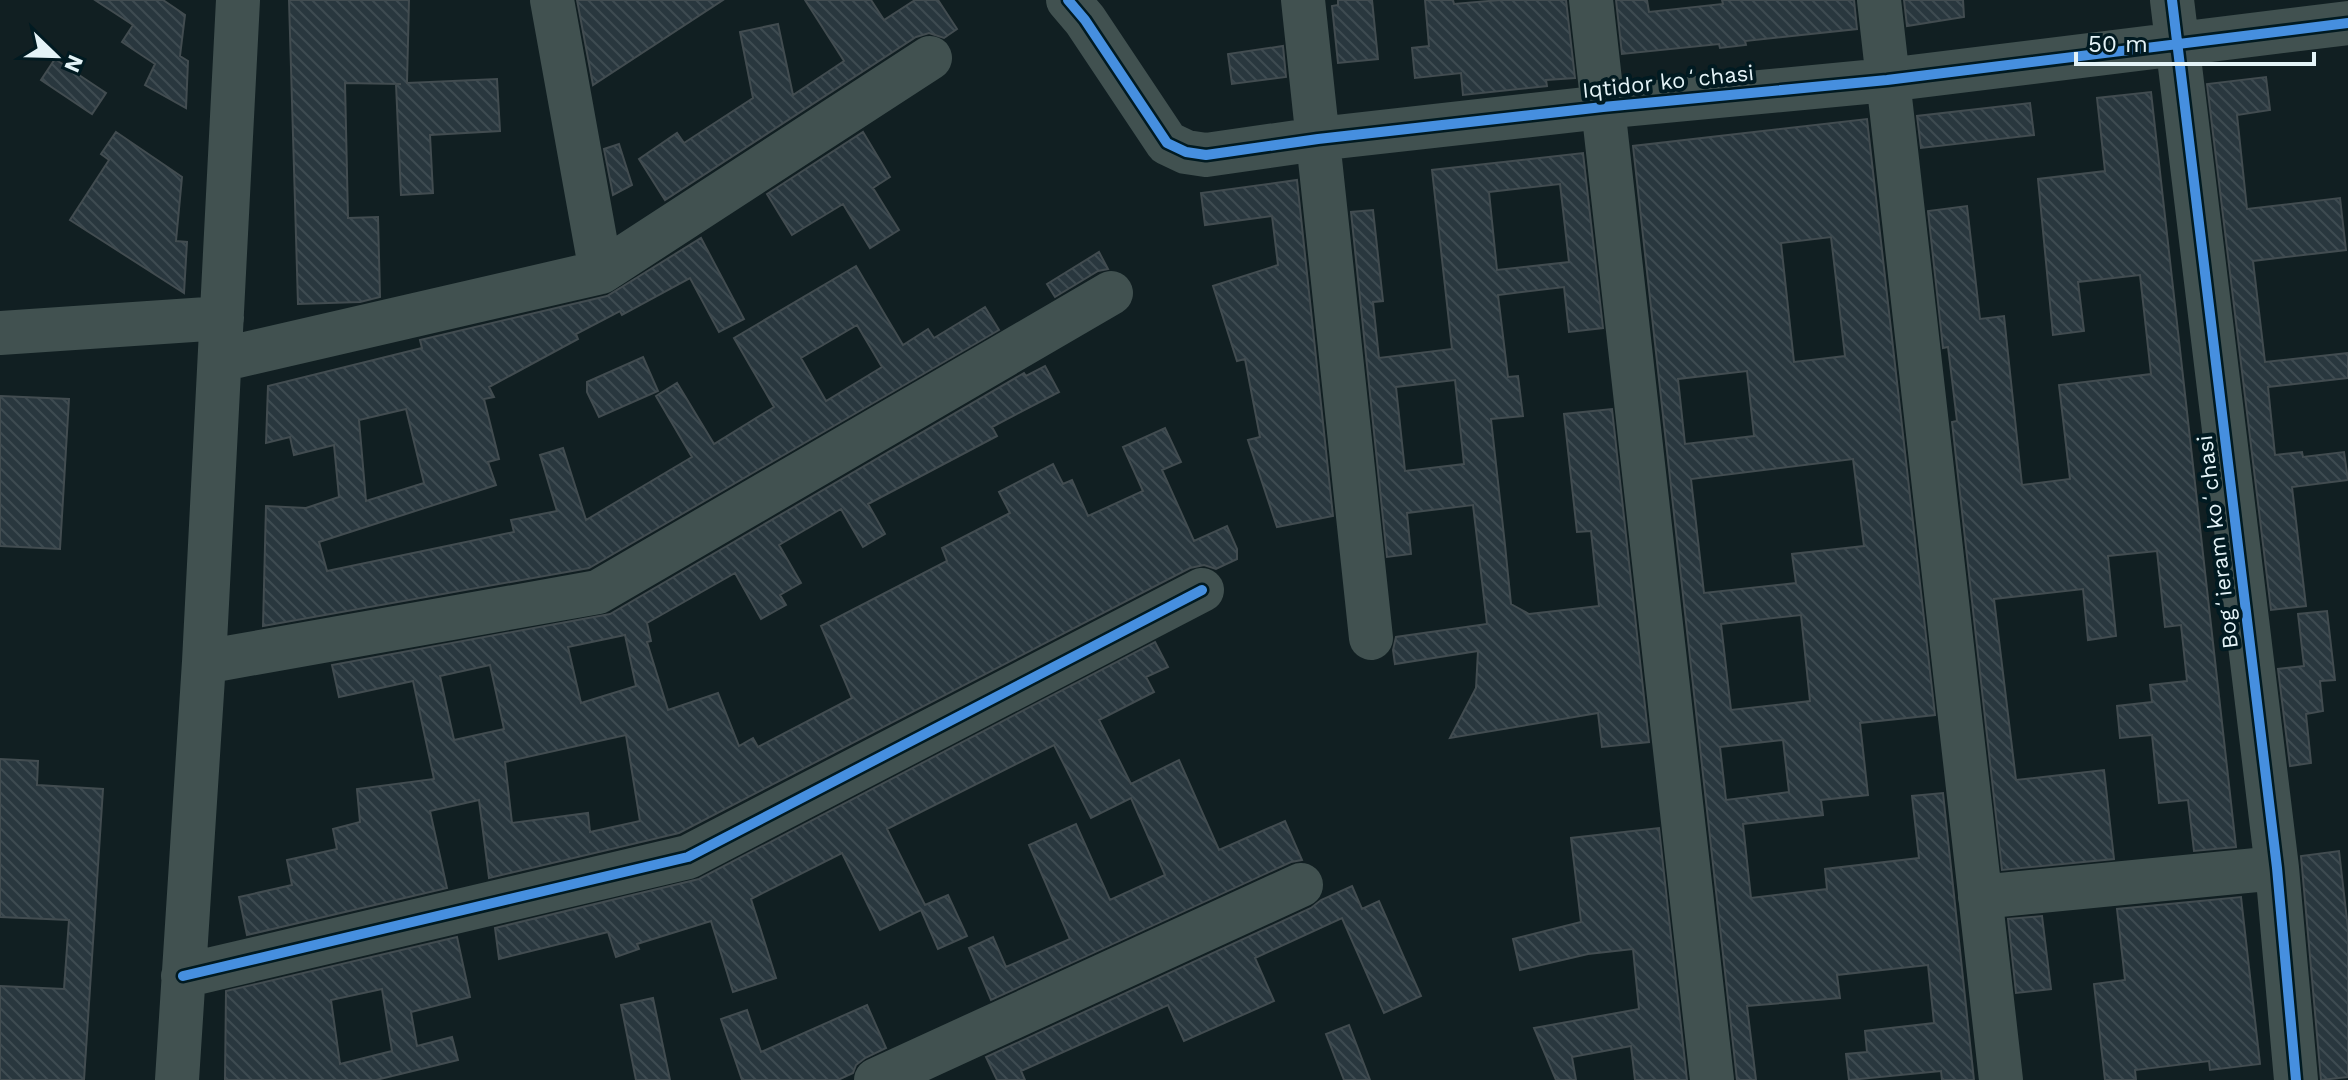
<svg xmlns="http://www.w3.org/2000/svg" width="2348" height="1080" viewBox="0 0 2348 1080" font-family="'Work Sans',sans-serif">
  <defs>
    <pattern id="building-back-hatch" width="6" height="6" patternUnits="userSpaceOnUse" patternTransform="scale(2)"><rect width="6" height="6" fill="#29373e"/><path d="M-1 5l2 2M0 0l6 6M5-1l2 2" fill="none" stroke="#3e4b51"/></pattern>
  </defs>
  <rect width="100%" height="100%" fill="#111f22"/>
  <path fill="url(#building-back-hatch)" stroke="#424c50" stroke-width="2" fill-rule="evenodd" d="M95 0H163L185 15 180 56 188 61 186 108 145 85 155 64 122 42 133 25Z
    M289 0H409L407 83 497 79 500 131 430 135 433 193 401 195 396 84H401L345 83 348 218 378 217 380 297 360 302 298 304Z
    M577 0H723L593 85Z
    M805 0H871L884 20 915 0H938L957 29 944 38 929 33 916 37 665 200 639 159 677 133 684 143 753 98 740 32 778 24 793 95 844 61Z
    M1338 0H1372L1378 59 1338 63 1332 6 1338 5Z
    M1425 0H1453L1454 4 1500 0H1566L1575 78 1546 80 1547 86 1463 95 1461 73 1415 78 1412 48 1429 46Z
    M1616 0H1647L1649 12 1723 4 1722 0H1854L1857 29 1745 41 1746 45 1720 48 1719 44 1622 54Z
    M1904 0H1963L1964 17 1907 26Z
    M1283 46 1286 77 1232 84 1228 54Z
    M55 59 106 93 92 114 41 80Z
    M2266 77 2270 110 2237 115 2247 209 2340 198 2346 250 2253 261 2265 362 2348 353V378L2268 387 2275 455 2302 452 2303 457 2344 452 2348 480 2292 487 2306 606 2271 610 2207 84Z
    M2151 92 2236 847 2194 851 2188 800 2159 803 2152 735 2120 738 2117 706 2152 702 2150 685 2187 681 2181 625 2165 627 2157 551 2108 556 2116 636 2088 640 2083 589 1994 599 2016 780 2104 770 2114 859 2002 870 1952 422 1957 421 1948 347 1943 348 1928 211 1967 206 1980 319 2004 316 2022 485 2070 479 2059 385 2151 374 2140 275 2078 282 2084 331 2053 335 2038 179 2105 171 2097 98Z
    M2030 103 2034 135 1921 148 1917 116Z
    M1867 119 1935 715 1860 723 1868 795 1821 800 1823 815 1743 824 1751 898 1827 889 1825 869 1919 858 1912 796 1943 793 1974 1080H1942L1941 1071 1849 1080 1846 1054 1867 1052 1865 1031 1934 1023 1928 965 1837 975 1840 998 1747 1006 1756 1080H1737L1633 146ZM1831 237 1845 356 1794 362 1781 243ZM1747 371 1754 436 1685 444 1678 379ZM1853 459 1864 546 1792 554 1796 583 1704 593 1691 479ZM1801 615 1810 701 1731 710 1721 624ZM1783 740 1789 792 1726 800 1720 747Z
    M116 132 182 177 176 241 187 242 184 293 70 220 109 160 101 154Z
    M863 132 890 177 873 188 899 230 870 248 843 204 792 235 767 194Z
    M619 144 632 185 613 195 604 149Z
    M1583 153 1603 328 1569 332 1564 287 1498 295 1508 377 1518 376 1523 416 1491 419 1505 545 1511 604 1529 614 1599 606 1591 531 1577 532 1564 414 1612 409 1649 742 1602 747 1598 713 1450 738 1476 688 1478 651 1395 664 1393 650 1396 637 1487 624 1473 505 1407 513 1411 554 1387 557 1351 212 1373 210 1383 301 1373 302 1379 358 1452 349 1432 170ZM1560 184 1569 262 1497 270 1489 192ZM1455 380 1464 464 1405 471 1396 387Z
    M1297 180 1333 516 1277 527 1248 440 1260 437 1245 359 1237 361 1213 286 1278 265 1272 216 1205 225 1201 193Z
    M701 238 744 319 719 332 690 278 622 315 620 311 576 334 578 339 489 387 494 397 484 399 499 459 488 462 496 485 319 542 327 571 514 532 511 520 557 511 540 455 563 448 586 520 692 457 656 396 677 383 714 444 774 407 734 338 856 266 903 345 928 329 934 338 985 307 999 330 589 568 263 626 266 506 306 508 339 497 334 445 294 455 290 437 266 443 268 386 422 348 420 340 607 296ZM857 325 882 367 826 401 801 358ZM406 409 424 483 366 501 359 420Z
    M1099 252 1108 269 1098 271 1055 297 1047 284Z
    M643 357 658 391 599 417 587 392V382Z
    M1045 366 1059 392 992 427 997 436 868 504 885 534 863 547 841 509 779 545 801 583 780 595 786 605 761 619 735 573 647 623 651 641 647 642 668 710 718 693 739 746 753 738 758 747 852 698 821 626 947 561 942 548 1010 513 999 492 1053 464 1063 484 1072 480 1088 516 1143 491 1123 447 1165 428 1181 462 1162 470 1194 541 1227 526 1237 549V559L1216 569 1204 565 1190 568 679 833 489 878 479 800 430 811 447 888 247 935 239 897 292 885 287 860 337 849 333 829 360 822 357 789 434 779 413 681 339 697 332 665 610 614 1024 373 1026 376ZM625 635 636 686 581 703 568 647ZM490 665 504 729 454 740 440 676ZM626 735 640 821 590 832 588 813 512 823 505 762Z
    M0 396 69 399 60 549 0 546Z
    M2327 611 2335 680 2320 681 2323 711 2306 714 2311 763 2290 766 2278 669 2304 666 2298 614Z
    M1155 642 1168 667 1146 677 1154 692 1099 720 1131 784 1179 760 1219 850 1285 821 1302 860 1291 862 991 1000 969 948 993 937 1006 967 1070 939 1029 845 1076 824 1110 900 1165 875 1131 798 1091 818 1054 745 887 829 925 905 948 895 967 936 938 949 921 910 880 930 842 853 751 899 776 978 733 992 711 921 637 944 639 949 616 957 608 932 499 959 495 928 699 879Z
    M0 759 38 761 37 785 103 789 84 1080H0V986L64 989 69 920 0 917Z
    M1659 828 1687 1080H1635L1631 1046 1572 1057 1576 1080H1556L1534 1028 1639 1009 1633 949 1588 954 1520 970 1513 939 1581 922 1571 838Z
    M2339 851 2348 928V1077L2321 1080 2301 856Z
    M1352 886 1362 909 1379 901 1421 996 1384 1013 1342 918 1255 958 1274 1001 1184 1041 1168 1005 1021 1071 1025 1080H997L986 1057 1311 908 1321 900Z
    M2241 897 2260 1064 2210 1070 2209 1061 2135 1070 2136 1080H2105L2094 984 2125 980 2117 909Z
    M2042 916 2051 989 2016 993 2008 919Z
    M457 937 470 997 411 1012 417 1046 452 1037 458 1060 376 1080H225L226 991ZM382 989 392 1051 340 1064 331 1000Z
    M653 998 670 1080H636L621 1005Z
    M867 1005 886 1048 865 1058 856 1065 853 1073 838 1080H742L721 1019 747 1010 761 1052Z
    M1349 1025 1370 1080H1344L1326 1034Z"/>
  <g fill="none" stroke-linecap="round" stroke-linejoin="round">
    <path stroke="#415150" stroke-width="44" d="M552 0 601 272
      M1068 0 1085 20 1167 143 1186 152 1206 155 1318 139 1603 107 1887 80 2348 23
      M1303 0 1371 638
      M1591 0 1712 1080
      M1879 0 2001 1080
      M2172 0 2277 868 2296 1080
      M0 333 222 318
      M220 360 601 272 930 58
      M204 662 598 592 1111 293
      M1980 897 2277 868
      M183 976 688 857 1202 590
      M177 1080 204 662 238 0
      M876 1080 1301 885"/>
    <defs>
      <path id="cycleway" d="M1068 0 1085 20 1167 143 1186 152 1206 155 1318 139 1603 107 1887 80 2348 23
        M2172 0 2277 868 2296 1080
        M183 976 688 857 1202 590"/>
    </defs>
    <use href="#cycleway" stroke="#011a21" stroke-width="15"/>
    <use href="#cycleway" stroke="#468fdf" stroke-width="10"/>
  </g>
  <g text-anchor="middle" stroke-width="8" stroke-linejoin="round" paint-order="stroke">
    <g font-size="22" fill="#e4f3f7" stroke="#011a21">
      <text transform="translate(1668 81) rotate(-6)" y="8">Iqtidor koʻchasi</text>
      <text transform="translate(2217 542) rotate(-97)" y="8">Bogʻieram koʻchasi</text>
    </g>
  </g>
  <g transform="translate(56 56) rotate(113)" stroke="#011a21" stroke-width="6" paint-order="stroke">
  <path d="M0-6L14 30L0 20L-14 30Z" fill="#e4f3f7"/>
  <text y="-12" font-size="22" font-weight="bold" text-anchor="middle" fill="#e4f3f7">N</text>
  </g>
  <path d="M2076 52v12h238v-12" fill="none" stroke="#e4f3f7" stroke-width="4"/>
  <text x="2088" y="52" font-size="24" fill="#e4f3f7" stroke="#011a21" stroke-width="6" paint-order="stroke">50 m</text>
</svg>
